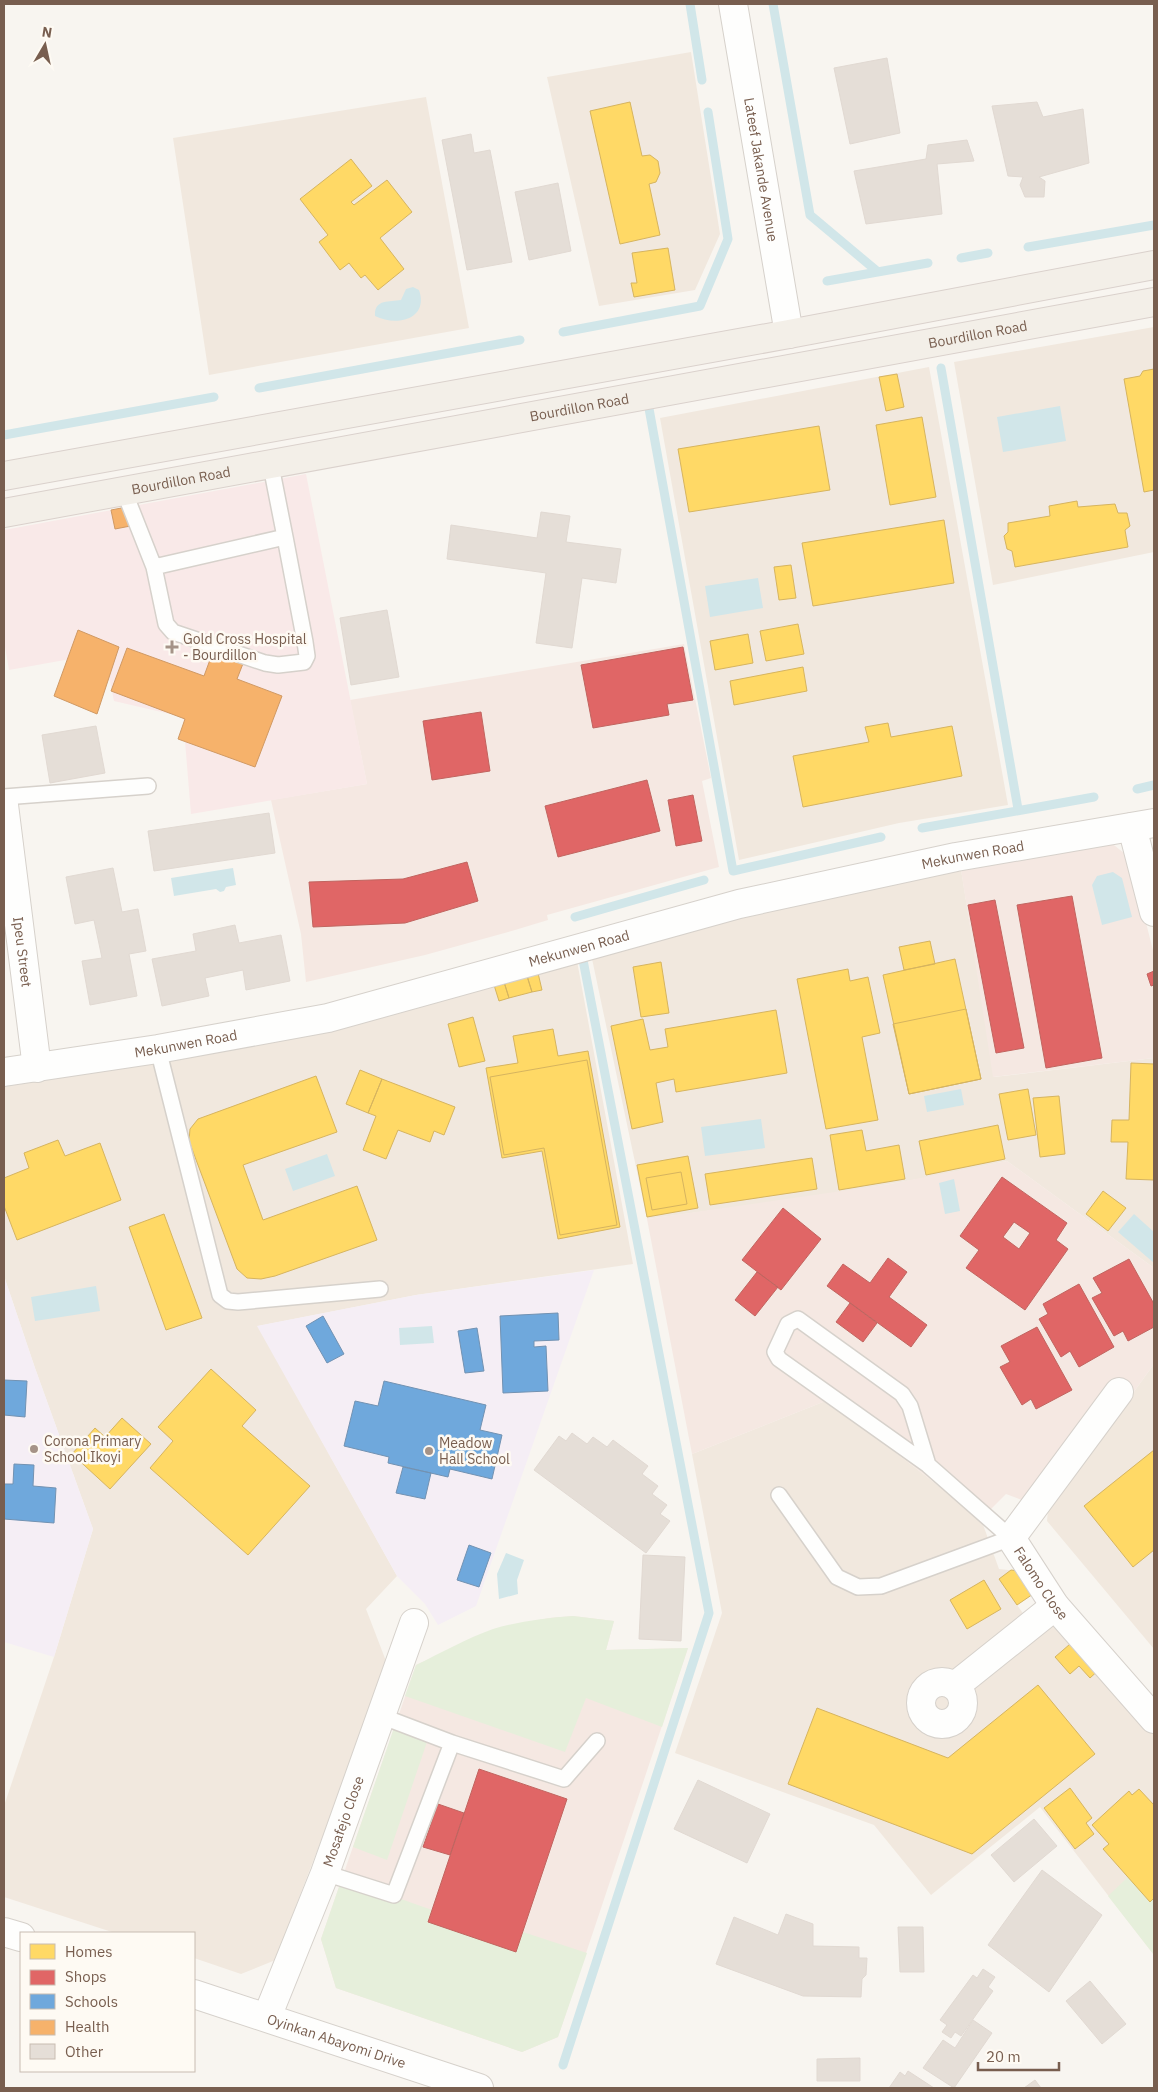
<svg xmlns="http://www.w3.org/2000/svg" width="1158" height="2092" viewBox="0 0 1158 2092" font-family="'IBM Plex Sans',sans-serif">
  <rect width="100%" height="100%" fill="#f8f5f0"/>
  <path fill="#f1e8de" d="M691 52 720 234 695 290 599 306 547 77Z
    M426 97 469 328 209 375 173 138Z
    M1154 327V552L993 585 954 362Z
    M929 367 1008 805 899 823 739 860 660 418Z
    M960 863 994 1077 1154 1058V1268L1007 1161 924 1178 825 1195 647 1219 591 954 747 916 746 907Z
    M577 961 633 1264 416 1295 258 1326 397 1576 366 1609 386 1661 343 1784 295 1908 278 1959 241 1974 194 1958V1933H115L4 1897V1806L54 1657 93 1529 35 1368 4 1276V1087L124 1066Z
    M1154 1364V1649L1047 1521 1048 1510Z
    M828 1400 981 1519 999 1569 1027 1572 1017 1605 1035 1630 1058 1614 1154 1726V1955L1040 1807 931 1895 874 1825 675 1753 722 1613 692 1454Z"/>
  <path fill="#f5e8e2" d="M684 644 711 778 702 781 719 867 547 915 548 920 515 930 425 955 306 982 301 934 271 800 367 784 350 700Z
    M1100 834 1129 857 1154 954V1058L993 1077 960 863Z
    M1007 1161 1154 1268V1364L1048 1510 1006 1494 981 1519 828 1400 692 1454 647 1219 890 1184Z
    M573 1616 614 1621 606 1650 688 1648 558 2037 522 2052 336 1988 321 1939 416 1665 492 1630 549 1618Z"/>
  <path fill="#f5eef5" d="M594 1270 476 1606 438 1625 425 1604 397 1576 257 1326 416 1295Z
    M4 1276 35 1368 93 1529 54 1657 4 1642Z"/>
  <path fill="#f9e9e8" d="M306 474 367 784 191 814 183 717 114 701 104 653 9 670 4 641V530Z"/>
  <path fill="#e6efdb" d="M573 1616 614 1621 606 1650 688 1648 662 1727 586 1698 565 1752 405 1696 416 1665C441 1653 467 1638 493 1629 519 1621 546 1618 573 1616Z
    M396 1722 430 1733 387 1860 353 1847Z
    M1128 1877 1150 1902 1154 1898V1955L1108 1896Z
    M342 1878 432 1910 428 1922 516 1951 523 1932 587 1953 558 2037 522 2052 336 1988 321 1939Z"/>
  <path fill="#d1e6e9" d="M413 287 419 290C429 319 397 327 375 316 374 299 389 302 401 300L406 289Z
    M1060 406 1066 441 1003 452 997 417Z
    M758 578 763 608 710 617 705 586Z
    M233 868 236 885 226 887 224 891 220 892 216 889 174 896 171 878Z
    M1113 872 1122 878 1132 917 1102 925 1092 885 1097 876Z
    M961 1089 964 1105 927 1112 924 1096Z
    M761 1119 765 1148 705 1156 701 1127Z
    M327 1154 335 1176 293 1191 285 1169Z
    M954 1179 960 1211 945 1214 939 1183Z
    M1134 1214 1154 1232V1263L1118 1232Z
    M96 1286 100 1311 35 1321 31 1297Z
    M432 1326 434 1343 400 1345 399 1328Z
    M506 1553 524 1560 517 1580 518 1594 499 1599 497 1574Z"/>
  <path fill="#ffd966" stroke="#d6b45f" d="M630 102 642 156 650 155 658 161 660 173 656 182 649 184 660 235 620 244 590 111Z
    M351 159 372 186 351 202 354 205 387 180 412 212 380 238 404 269 378 290 365 275 361 278 349 263 340 270 319 242 328 235 300 199Z
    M668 248 675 290 634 297 631 283H637L632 253Z
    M1154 369V490L1144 492 1124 379 1140 376 1143 371Z
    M897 374 904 407 886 411 879 377Z
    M922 417 936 497 890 505 876 425Z
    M819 426 830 490 689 512 678 449Z
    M1077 501 1078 507 1115 504 1118 513H1127L1130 526 1125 530 1128 547 1015 567 1012 551 1007 549 1004 536 1008 532V523L1050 516 1049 506Z
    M944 520 954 583 813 606 802 543Z
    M791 565 796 598 779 600 774 567Z
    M798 624 804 654 766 661 760 631Z
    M748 634 753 663 715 670 710 641Z
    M803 667 807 691 734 705 730 681Z
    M888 723 891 737 952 726 962 776 803 807 793 756 869 742 865 727Z
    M930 941 935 964 904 970 899 947Z
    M955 959 981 1079 909 1094 883 975Z
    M661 962 669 1013 641 1017 633 967Z
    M848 969 850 981 868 977 880 1033 862 1037 878 1120 826 1129 797 979Z
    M538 973 542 990 532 992 527 976Z
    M527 976 532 992 509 998 504 982Z
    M504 982 509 998 499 1001 494 985Z
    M966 1009 981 1079 909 1094 893 1024Z
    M776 1010 787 1073 676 1092 674 1079 656 1083 663 1122 632 1129 611 1026 643 1019 650 1050 668 1047 665 1029Z
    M473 1017 485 1061 459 1067 448 1024Z
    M553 1029 558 1056 588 1051 620 1227 558 1239 542 1151 502 1158 486 1068 518 1063 513 1036Z
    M587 1060 617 1225 560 1235 544 1148 504 1155 490 1077Z
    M1131 1063 1154 1064V1180L1126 1179 1128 1142H1111L1112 1120H1129Z
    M360 1070 382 1079 368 1113 346 1104Z
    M316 1076 337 1132 243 1165 263 1220 357 1186 377 1240 275 1276 261 1279 247 1278 237 1269 189 1141 190 1129 198 1119Z
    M382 1079 455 1107 444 1135 434 1131 430 1142 398 1130 386 1159 363 1150 376 1116 368 1113Z
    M1028 1089 1036 1135 1008 1140 999 1094Z
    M1059 1096 1065 1154 1040 1157 1033 1098Z
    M998 1125 1005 1159 926 1175 919 1141Z
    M862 1130 866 1151 899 1145 905 1179 839 1190 830 1135Z
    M58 1140 65 1156 100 1143 121 1200 17 1240 4 1206V1178L29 1168 24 1153Z
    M688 1156 698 1208 647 1217 637 1165Z
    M812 1158 817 1189 710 1205 705 1174Z
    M681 1172 687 1204 652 1210 646 1178Z
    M1103 1191 1126 1208 1108 1231 1086 1214Z
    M164 1214 202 1318 166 1330 129 1227Z
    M211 1369 256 1410 242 1426 310 1486 248 1555 150 1468 173 1441 158 1427Z
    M122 1418 151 1444 110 1489 72 1454 95 1428 105 1437Z
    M1154 1450V1550L1133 1567 1084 1506Z
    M1011 1570 1027 1572 1039 1590 1017 1605 999 1579Z
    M984 1580 1001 1609 967 1629 950 1600Z
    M1077 1638 1102 1667 1090 1678 1079 1666 1070 1674 1055 1657Z
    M1038 1685 1095 1754 972 1854 788 1784 817 1708 948 1758Z
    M1070 1788 1092 1818 1086 1823 1094 1834 1075 1849 1044 1808Z
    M1139 1789 1154 1805V1898L1150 1902 1103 1849 1109 1844 1092 1825 1129 1791 1132 1795Z"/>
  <path fill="#e06666" stroke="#c1645f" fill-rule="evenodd" d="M683 647 693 700 667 704 669 715 593 728 581 665Z
    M481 712 490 771 432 780 423 721Z
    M647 780 660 831 558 857 545 806Z
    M693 795 702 841 676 846 668 800Z
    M467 862 478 901 405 923 313 927 309 882 403 879Z
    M1072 896 1102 1058 1046 1068 1017 905Z
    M995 900 1024 1048 996 1053 968 905Z
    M1154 971V985L1151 986 1147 974Z
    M1002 1177 1067 1223 1056 1240 1068 1249 1025 1310 966 1268 979 1250 960 1236ZM1014 1222 1030 1233 1019 1249 1003 1237Z
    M783 1208 821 1239 781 1290 742 1260Z
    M888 1258 907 1272 889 1297 927 1325 911 1347 827 1286 843 1264 870 1283Z
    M1129 1259 1154 1304V1327L1128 1341 1123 1331 1114 1336 1092 1298 1102 1293 1093 1278Z
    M757 1272 778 1287 755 1316 735 1300Z
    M1079 1284 1114 1347 1079 1367 1070 1351 1061 1357 1039 1319 1048 1314 1043 1304Z
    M850 1303 877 1323 863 1342 836 1322Z
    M1037 1327 1072 1390 1036 1409 1031 1399 1022 1405 1000 1367 1010 1362 1001 1346Z
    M479 1769 567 1799 516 1952 428 1922Z
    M438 1804 464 1813 450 1855 423 1847Z"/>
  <path fill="#6fa8dc" stroke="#7292b2" d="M558 1313 559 1340 534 1341V1347L546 1346 548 1391 503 1393 500 1316Z
    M323 1316 344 1354 327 1363 306 1326Z
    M477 1328 484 1371 465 1373 458 1331Z
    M4 1380 27 1381 25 1417 4 1415Z
    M384 1381 486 1405 480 1430 502 1435 492 1479 450 1469 448 1477 388 1463 389 1457 344 1446 355 1401 378 1406Z
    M14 1464 34 1465 33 1486 56 1488 54 1523 4 1519V1484H13Z
    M403 1467 431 1473 425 1499 396 1493Z
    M469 1545 491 1553 479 1587 457 1580Z"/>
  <path fill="#f6b26b" stroke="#d09963" d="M137 505 141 524 115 529 111 510Z
    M78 630 119 647 97 714 54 696Z
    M127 648 204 676 214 649 244 661 237 679 282 696 255 767 178 739 185 719 111 691Z"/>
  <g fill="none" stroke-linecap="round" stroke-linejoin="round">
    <path stroke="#d1e6e9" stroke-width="9" d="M690 4 702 80
      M773 4 810 215 878 272
      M1028 247 1154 225
      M961 258 988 253
      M827 281 928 263
      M563 332 700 306 728 239 708 112
      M941 368 1018 809
      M259 388 520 340
      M648 403 733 871 881 837
      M4 435 214 397
      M1137 789 1154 785
      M922 828 1094 797
      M575 917 704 880
      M563 2065 709 1613 583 960"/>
  </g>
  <path fill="#e5ded7" stroke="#e1d9d2" d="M887 58 900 133 850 144 834 68Z
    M1037 102 1043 117 1083 109 1089 163 1039 177 1045 181 1044 197H1025L1020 185 1023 177 1008 176 992 106Z
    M471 134 474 153 490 150 512 262 467 270 442 140Z
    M967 140 974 161 937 164 942 214 866 224 854 171 926 159 928 145Z
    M558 183 571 251 529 260 515 192Z
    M541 512 570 516 566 542 621 549 616 583 582 578 572 648 536 643 546 573 447 559 451 525 537 538Z
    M387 610 399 677 351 685 340 618Z
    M96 726 105 773 50 783 42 735Z
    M269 813 275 853 154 871 148 831Z
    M113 868 122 912 138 909 146 951 129 954 137 996 90 1005 82 961 102 958 94 920 75 924 66 877Z
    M235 925 239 943 281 935 290 981 246 990 243 970 205 978 209 996 162 1006 152 959 196 951 193 934Z
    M572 1433 587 1444 593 1437 607 1447 613 1440 648 1466 642 1474 658 1486 652 1494 667 1505 660 1514 670 1521 646 1553 534 1470 559 1436 566 1441Z
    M643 1555 685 1557 681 1641 639 1639Z
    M698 1780 770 1814 747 1863 674 1829Z
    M1034 1819 1057 1846 1014 1882 991 1855Z
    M1042 1870 1102 1915 1049 1992 988 1945Z
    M786 1914 813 1924V1946L859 1947V1958H867L866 1975 862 1979 861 1997 803 1996 716 1964 734 1917 778 1935Z
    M898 1927H923L924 1972H900Z
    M983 1969 995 1977 988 1987 993 1991 961 2036 955 2032 951 2038 942 2032 947 2025 940 2020 973 1975 977 1978Z
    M1090 1981 1126 2024 1102 2044 1066 2001Z
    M973 2020 992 2033 954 2088 923 2068 943 2040 955 2048Z
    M860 2058V2081H817V2059Z
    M908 2071 934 2088H889L900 2072 905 2076Z
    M1035 2080 1041 2088H1024Z"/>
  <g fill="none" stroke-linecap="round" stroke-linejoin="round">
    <defs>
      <path id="service" d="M271 466 285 537
        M124 491 154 567 285 537 305 642 307 656 304 662 278 665 265 663 173 632 166 624 154 567
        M4 797 148 786
        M158 1049 220 1295 228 1301 238 1302 380 1289
        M779 1495 837 1577 858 1587 881 1586 1011 1538 928 1465 779 1359 775 1352 788 1324 798 1319 902 1394 910 1406 928 1465
        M452 1743 564 1779 597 1741
        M325 1873 394 1895 452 1743 381 1716"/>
      <g id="minor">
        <path d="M1132 827 1154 912"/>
        <path id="s1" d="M1119 1392 1011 1538 1055 1606 1154 1719"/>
        <circle cx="942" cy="1703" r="21"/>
        <path d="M955 1686 1055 1606"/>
        <path id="s2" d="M267 2017 325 1873 414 1623"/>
      </g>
      <g id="tertiary">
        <path id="s3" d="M733 4 789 334"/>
        <path id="s4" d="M4 805 37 1068"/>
        <path id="s5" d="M4 1072 158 1049 328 1018 739 904 956 857 1154 823"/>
        <path d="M4 1932 21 1937"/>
        <path id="s6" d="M194 1994 479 2088"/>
      </g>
      <g id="primary">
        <path d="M4 476 789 334 1154 265"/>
        <path id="s7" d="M4 513 1154 302"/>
      </g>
    </defs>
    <use href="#service" stroke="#d6d1cb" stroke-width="18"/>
    <use href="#minor" stroke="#d6d1cb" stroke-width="30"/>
    <use href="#tertiary" stroke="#d6d1cb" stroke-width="30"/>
    <use href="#primary" stroke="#dad1cc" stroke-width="30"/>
    <use href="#service" stroke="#fefefd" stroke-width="15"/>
    <use href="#minor" stroke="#fefefd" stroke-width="28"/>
    <use href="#tertiary" stroke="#fefefd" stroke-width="28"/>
    <use href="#primary" stroke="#f3efe8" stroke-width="28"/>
  </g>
  <g fill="#a59387" stroke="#fefaf3" stroke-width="2">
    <path d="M169.5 639.5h5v5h5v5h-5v5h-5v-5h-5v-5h5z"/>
    <circle cx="34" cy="1449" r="5"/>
    <circle cx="429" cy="1451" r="5"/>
  </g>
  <g text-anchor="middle" stroke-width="5" stroke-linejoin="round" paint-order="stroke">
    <g font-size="14" fill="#785e4f" stroke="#fefaf3">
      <text dy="5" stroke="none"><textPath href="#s3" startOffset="168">Lateef Jakande Avenue</textPath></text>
      <text dy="5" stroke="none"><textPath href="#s7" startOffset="990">Bourdillon Road</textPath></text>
      <text dy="5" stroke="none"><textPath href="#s7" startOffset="585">Bourdillon Road</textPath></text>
      <text dy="5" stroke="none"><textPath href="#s7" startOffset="180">Bourdillon Road</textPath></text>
      <text dy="5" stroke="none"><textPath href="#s5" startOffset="994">Mekunwen Road</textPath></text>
      <text dy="5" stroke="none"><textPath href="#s5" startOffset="589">Mekunwen Road</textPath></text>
      <text dy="5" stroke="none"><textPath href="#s4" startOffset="148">Ipeu Street</textPath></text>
      <text dy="5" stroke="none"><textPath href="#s5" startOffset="184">Mekunwen Road</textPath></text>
      <text dy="5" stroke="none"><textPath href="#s1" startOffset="236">Falomo Close</textPath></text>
      <text dy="5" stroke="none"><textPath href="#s2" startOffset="210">Mosafejo Close</textPath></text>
      <text dy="5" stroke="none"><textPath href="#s6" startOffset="150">Oyinkan Abayomi Drive</textPath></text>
    </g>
    <g font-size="14" fill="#785e4f" stroke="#fefaf3" text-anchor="start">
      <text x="183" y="644">Gold Cross Hospital<tspan x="183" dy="16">- Bourdillon</tspan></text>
      <text x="44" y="1446">Corona Primary<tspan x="44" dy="16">School Ikoyi</tspan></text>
      <text x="439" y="1448">Meadow<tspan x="439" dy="16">Hall School</tspan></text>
    </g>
  </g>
  <rect width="1158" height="2092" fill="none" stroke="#785e4f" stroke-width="10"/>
  <rect x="20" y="1932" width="175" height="140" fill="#fefaf3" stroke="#c8bcb1"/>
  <rect x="30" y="1944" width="25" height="15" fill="#ffd966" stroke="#c8bcb1"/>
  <text x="65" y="1957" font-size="15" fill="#785e4f">Homes</text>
  <rect x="30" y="1970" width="25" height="15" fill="#e06666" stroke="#c8bcb1"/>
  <text x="65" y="1982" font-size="15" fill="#785e4f">Shops</text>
  <rect x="30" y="1994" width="25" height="15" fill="#6fa8dc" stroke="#c8bcb1"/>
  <text x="65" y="2007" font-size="15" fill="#785e4f">Schools</text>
  <rect x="30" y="2020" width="25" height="15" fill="#f6b26b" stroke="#c8bcb1"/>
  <text x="65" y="2032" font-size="15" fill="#785e4f">Health</text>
  <rect x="30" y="2044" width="25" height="15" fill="#e5ded7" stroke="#c8bcb1"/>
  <text x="65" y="2057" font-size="15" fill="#785e4f">Other</text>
  <g transform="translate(45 45) rotate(9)" stroke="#fefaf3" stroke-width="4" paint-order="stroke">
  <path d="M0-4L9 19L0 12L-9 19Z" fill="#785e4f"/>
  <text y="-8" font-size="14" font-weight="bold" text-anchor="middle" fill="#785e4f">N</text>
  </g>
  <path d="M978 2062v8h81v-8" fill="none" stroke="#785e4f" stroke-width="2.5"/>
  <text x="986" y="2062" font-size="15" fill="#785e4f" stroke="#fefaf3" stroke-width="4" paint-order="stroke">20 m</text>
</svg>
